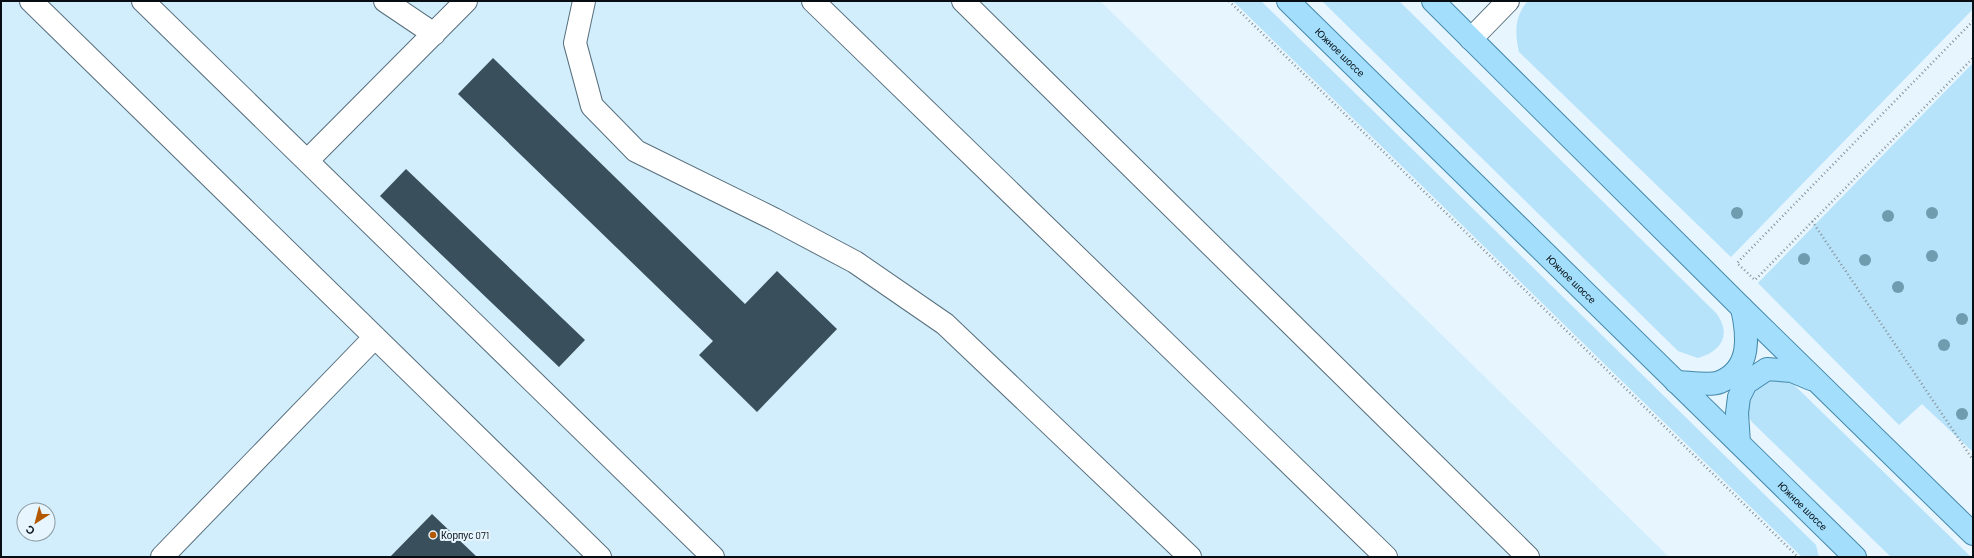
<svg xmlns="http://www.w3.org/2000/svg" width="1974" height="558" viewBox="0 0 1974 558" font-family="Barlow,sans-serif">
  <rect width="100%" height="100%" fill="#e6f5fe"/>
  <path fill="#d2edfc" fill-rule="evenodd" d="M1 1H1100L1669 557H1ZM24 510H48V534H24Z"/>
  <path fill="#b6e2fa" d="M1233 1H1261L1816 545 1819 557H1802Z
    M1322 1H1399L1716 313C1732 334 1722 351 1698 358L1678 351Z
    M1528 1H1973V9L1731 257 1519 52C1515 34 1514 16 1528 1Z
    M1973 63V452L1922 404 1899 425 1758 283Z
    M1770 375 1791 382 1971 557H1891L1752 422 1745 412 1747 395Z"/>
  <path fill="#394f5c" d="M493 58 745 304 777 271 837 329 757 412 699 355 713 341 458 94Z
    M406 169 585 340 559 367 380 196Z
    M432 514 477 557H390Z"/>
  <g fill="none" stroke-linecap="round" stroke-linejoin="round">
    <defs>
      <path id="minor" d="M31 1 600 557
        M143 1 713 557
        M385 1 434 34
        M584 1 575 43 592 106 636 151 774 219 855 262 945 324 1190 557
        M813 1 1386 557
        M963 1 1528 557
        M1471 39 1508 1
        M307 161 466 1
        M162 557 375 337"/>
      <g id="major">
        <path id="s1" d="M1288 1 1855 557"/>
        <path d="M1433 1 1742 308 1973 534"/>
        <path d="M1676 382C1687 382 1710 386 1720 382 1752 369 1748 335 1742 308"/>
        <path d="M1739 443 1737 413 1739 397 1746 383 1767 369 1792 371 1811 379"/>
      </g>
    </defs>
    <use href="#minor" stroke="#586f7c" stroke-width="24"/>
    <use href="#major" stroke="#48a" stroke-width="24"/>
    <path stroke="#859198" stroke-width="2.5" stroke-dasharray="1 3" stroke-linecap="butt" d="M1229 1 1798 557
      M1973 21 1737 263 1755 280 1973 58
      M1812 221 1973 460"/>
    <use href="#minor" stroke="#fff" stroke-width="22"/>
    <use href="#major" stroke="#a3dffd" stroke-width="22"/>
  </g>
  <g fill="#709cb0">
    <circle cx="1737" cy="213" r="6"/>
    <circle cx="1932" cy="213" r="6"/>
    <circle cx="1888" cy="216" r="6"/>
    <circle cx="1932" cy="256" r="6"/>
    <circle cx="1804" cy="259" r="6"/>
    <circle cx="1865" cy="260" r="6"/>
    <circle cx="1898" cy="287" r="6"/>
    <circle cx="1962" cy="319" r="6"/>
    <circle cx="1944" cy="345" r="6"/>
    <circle cx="1962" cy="414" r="6"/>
  </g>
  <circle fill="#b45800" stroke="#e6f5fe" stroke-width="1.5" cx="433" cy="535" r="4"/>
  <g text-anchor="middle" stroke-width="4" stroke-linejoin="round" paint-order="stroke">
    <g font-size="10" fill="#060e13" stroke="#e6f5fe">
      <text dy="4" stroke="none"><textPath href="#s1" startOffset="73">Южное шоссе</textPath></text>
      <text dy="4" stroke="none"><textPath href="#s1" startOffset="397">Южное шоссе</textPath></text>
      <text dy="4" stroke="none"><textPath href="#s1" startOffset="721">Южное шоссе</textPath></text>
    </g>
    <g font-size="10" fill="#060e13" stroke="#e6f5fe" text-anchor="start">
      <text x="441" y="539">Корпус 071</text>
    </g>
  </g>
  <rect width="1974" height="558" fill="none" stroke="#060e13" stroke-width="4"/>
  <g transform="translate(36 522) rotate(216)"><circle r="19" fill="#e6f5fe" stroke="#8c99a0"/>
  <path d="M0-3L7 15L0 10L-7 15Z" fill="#b45800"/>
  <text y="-6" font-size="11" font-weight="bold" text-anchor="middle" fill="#060e13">С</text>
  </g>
</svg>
